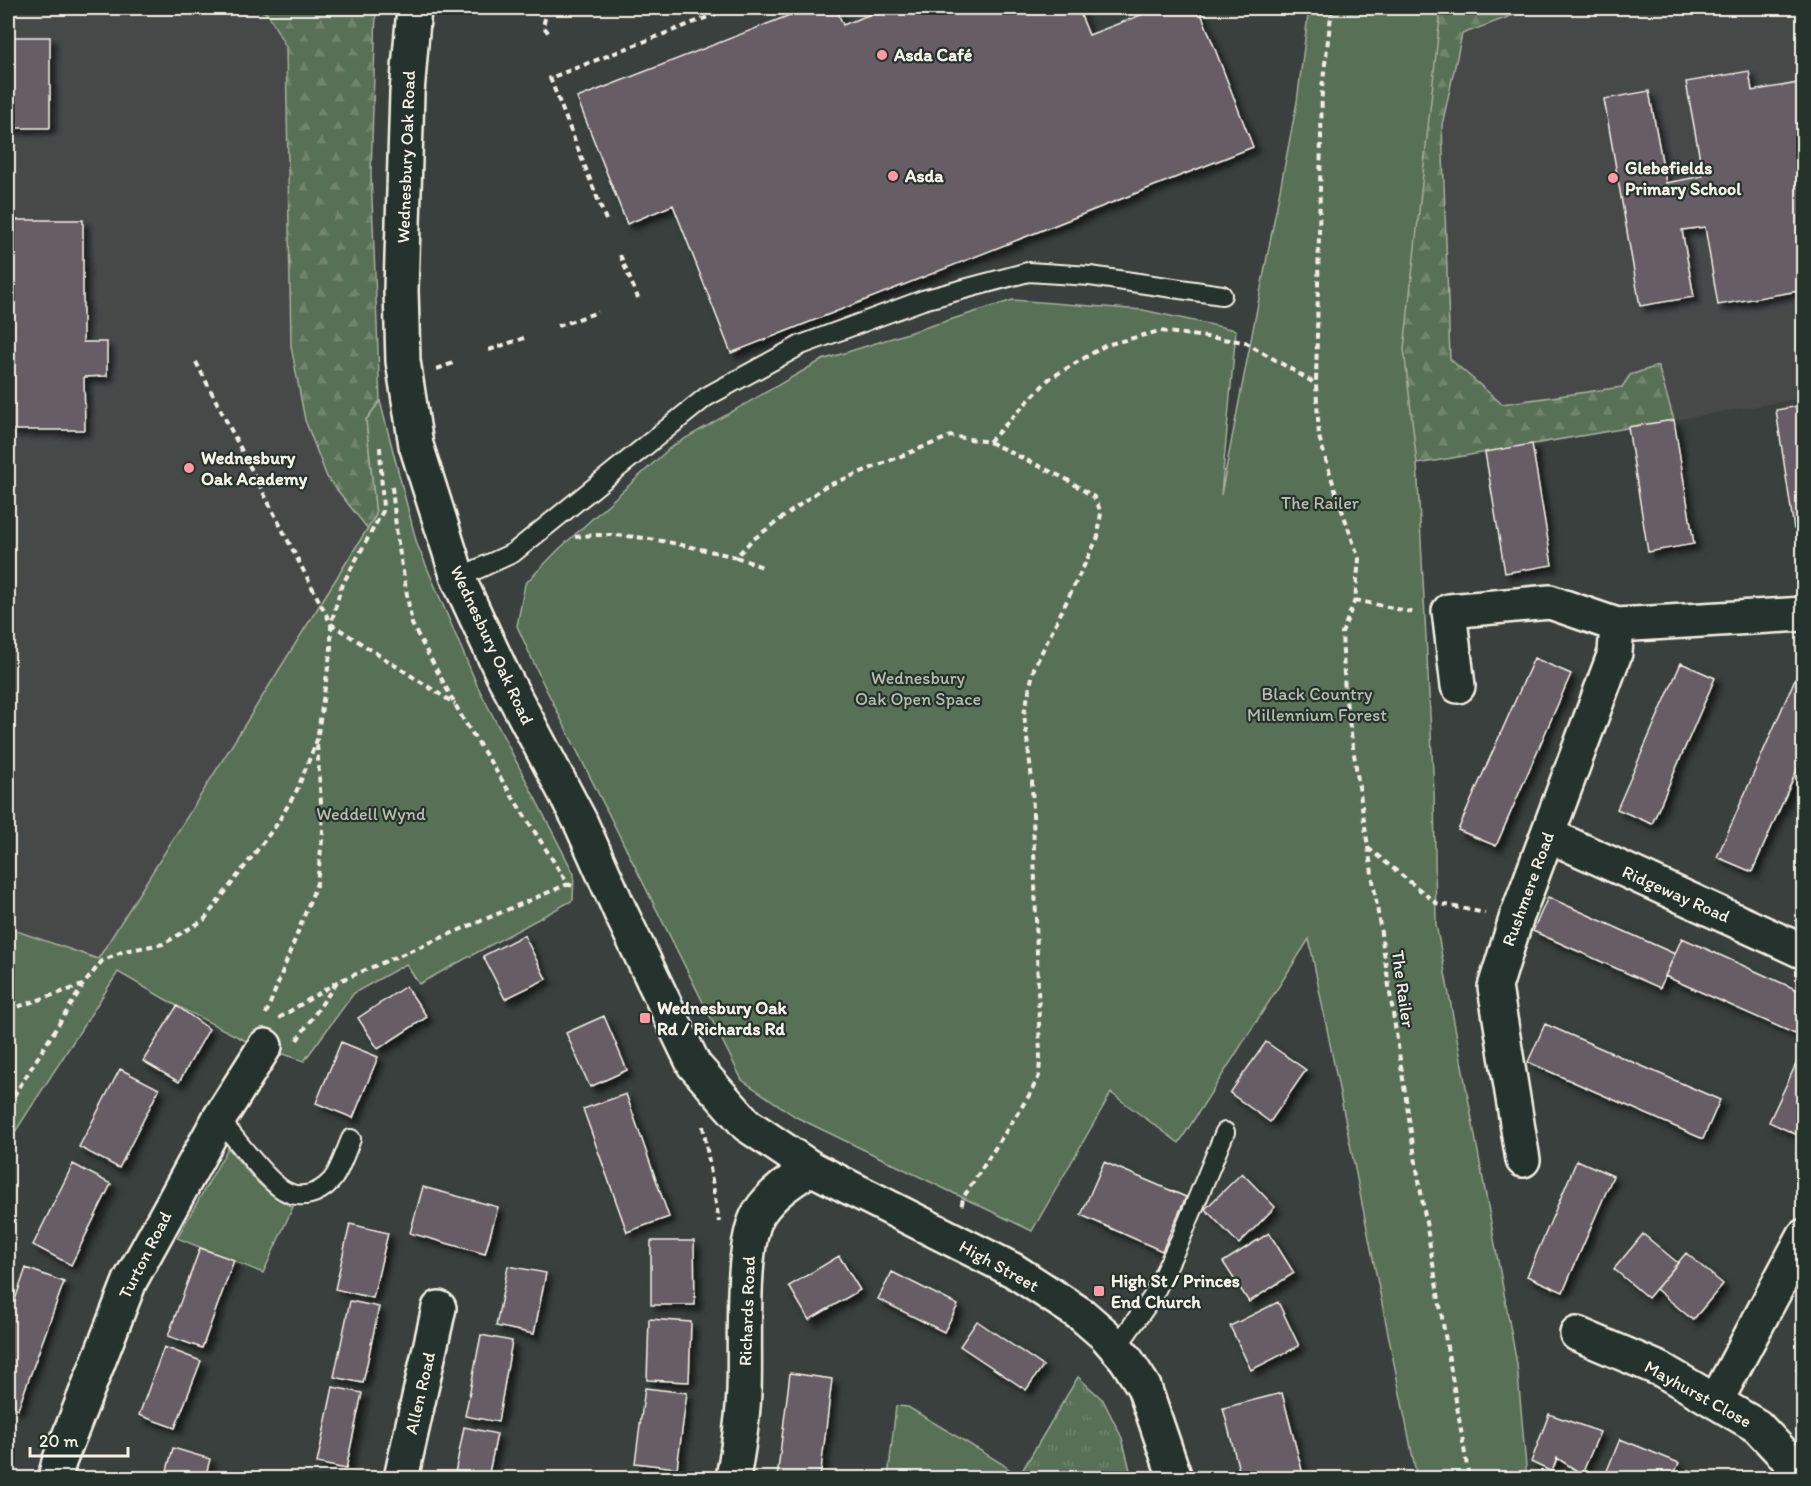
<svg xmlns="http://www.w3.org/2000/svg" width="1811" height="1486" viewBox="0 0 1811 1486" font-family="Itim,sans-serif">
  <defs>
    <pattern id="grass-tufts" width="24" height="20" patternUnits="userSpaceOnUse" patternTransform="scale(1.5)"><rect width="24" height="20" fill="#587055"/><path d="M3 7l-1-3M5 7V3M7 7l1-3M15 17l-1-3M17 17v-4M19 17l1-3" fill="none" stroke="#71856d"/></pattern>
    <pattern id="forest-firs" width="22" height="20" patternUnits="userSpaceOnUse" patternTransform="scale(1.5)"><rect width="22" height="20" fill="#587055"/><path d="M5 1l3.5 6h-7zM16 11l3.5 6h-7z" fill="#71856d"/></pattern>
    <filter id="shadow"><feDropShadow dx="5.5" dy="5.5" stdDeviation="3" flood-color="#0009"/></filter>
  </defs>
  <rect width="100%" height="100%" fill="#39403e"/>
  <filter id="ink" filterUnits="userSpaceOnUse"><feTurbulence type="fractalNoise" baseFrequency=".0167" numOctaves="2"/><feDisplacementMap in="SourceGraphic" scale="12" xChannelSelector="R" yChannelSelector="G"/><feConvolveMatrix kernelMatrix="1 2 1 2 8 2 1 2 1" color-interpolation-filters="sRGB"/></filter>
  <g filter="url(#ink)">
    <path fill="#46494a" d="M8 8H376L371 174 380 401 366 420 376 515 97 959 8 928Z
      M1441 8H1803V398L1417 464Z"/>
    <path fill="url(#grass-tufts)" stroke="#a6b09e" stroke-width="1.5" d="M1078 1377 1103 1400 1122 1438 1132 1478H1021L1019 1476Z"/>
    <path fill="url(#forest-firs)" stroke="#a6b09e" stroke-width="1.5" d="M256 8H376L371 174 380 401 366 420 376 515 368 529 327 477 305 420 291 346 286 47 268 14Z
      M1408 8H1521L1519 13 1462 34 1442 125 1450 359 1502 404 1622 387 1630 375 1658 366 1674 420 1417 464 1421 558 1373 312Z"/>
    <path fill="#587055" stroke="#a6b09e" stroke-width="1.5" d="M1309 8H1441L1404 349 1417 464 1434 791 1436 924 1517 1364 1527 1478H1417L1309 939 1179 1143 1111 1093 1032 1231 796 1117 742 1080 543 683 517 626 525 584 558 550 672 446 822 360 1013 300 1143 310 1236 330 1221 495 1297 102Z
      M380 401 417 544 477 685 574 874 573 900 419 984 406 964 354 993 304 1061 248 1042 177 1006 118 972 8 1143V928L98 959 376 515 366 420Z
      M228 1148C248 1172 264 1195 293 1207L263 1273 177 1238Z
      M896 1406 908 1407 1001 1463 1021 1478H888Z"/>
    <path fill="#665d65" stroke="#f4f1e8" stroke-width="1.5" filter="url(#shadow)" d="M808 8H836L843 25 886 8H1078L1089 35 1159 8H1199L1253 147 731 353 673 205 627 224 577 98Z
      M8 37H50V128H8Z
      M1749 71 1752 91 1804 82V290L1718 305 1705 227 1682 230 1694 297 1640 306 1604 99 1649 91 1666 183 1703 176 1686 82Z
      M8 220H83V342H107V376L84 377 85 430H8Z
      M1804 405V527L1794 529 1776 410Z
      M1674 420 1694 544 1648 552 1628 427Z
      M1532 444 1552 565 1505 573 1485 452Z
      M1534 658 1571 674 1496 846 1458 830Z
      M1681 663 1715 678 1652 824 1617 809Z
      M1795 679 1804 682V754L1752 872 1717 857Z
      M1548 897 1675 954 1660 988 1533 931Z
      M524 935 546 979 505 999 483 956Z
      M1682 938 1804 993V1014L1795 1034 1665 976Z
      M406 986 427 1017 378 1049 358 1018Z
      M177 1006 209 1029 179 1082 143 1061Z
      M604 1016 627 1070 590 1087 566 1033Z
      M1545 1024 1720 1100 1703 1139 1528 1062Z
      M341 1042 378 1057 353 1118 316 1103Z
      M1266 1042 1306 1070 1270 1122 1230 1093Z
      M1804 1047V1138L1769 1122Z
      M120 1069 159 1089 119 1168 79 1147Z
      M626 1094 669 1217 627 1232 583 1109Z
      M1577 1160 1613 1176 1563 1292 1527 1276Z
      M1104 1162 1186 1197 1162 1251 1081 1215Z
      M73 1164 111 1184 71 1265 33 1245Z
      M1242 1173 1275 1207 1239 1244 1205 1209Z
      M423 1187 498 1207 485 1254 410 1233Z
      M350 1224 388 1233 373 1298 335 1289Z
      M1269 1233 1294 1273 1249 1302 1223 1262Z
      M1643 1234 1678 1263 1648 1298 1614 1269Z
      M651 1241H694L695 1305H651Z
      M200 1248 234 1260 202 1348 168 1336Z
      M1686 1253 1723 1284 1693 1320 1656 1289Z
      M839 1256 860 1290 809 1320 789 1286Z
      M508 1266 546 1273 534 1334 496 1326Z
      M26 1268 64 1282 18 1409 8 1405V1320Z
      M892 1272 958 1305 944 1332 878 1299Z
      M350 1301 379 1307 363 1383 334 1377Z
      M1278 1302 1299 1346 1251 1370 1230 1326Z
      M649 1319 691 1322 689 1382 647 1380Z
      M977 1321 1043 1366 1026 1390 960 1346Z
      M481 1335 512 1341 498 1422 465 1416Z
      M164 1347 201 1361 175 1428 139 1415Z
      M1804 1350V1373L1796 1370Z
      M790 1373 832 1379 820 1478H777Z
      M333 1387 362 1393 346 1469 317 1463Z
      M645 1388 687 1393 677 1468 635 1463Z
      M1282 1393 1304 1478H1241L1223 1408Z
      M1549 1414 1600 1432 1582 1474 1557 1458 1552 1472 1531 1462Z
      M464 1427 497 1434 488 1478H454Z
      M1620 1439 1679 1463 1672 1478H1604Z
      M173 1448 210 1459 205 1478H165Z
      M1689 1470 1710 1478H1686Z"/>
    <g fill="none" stroke-linecap="round" stroke-linejoin="round">
      <defs>
        <path id="lane" d="M458 578 513 553 706 397 801 345 923 300 1028 272 1090 276 1222 295
          M219 1119C233 1135 267 1182 285 1191 301 1200 319 1194 331 1181 339 1173 346 1150 351 1139
          M1116 1348 1152 1298 1181 1238 1225 1132"/>
        <path id="street" d="M1617 625 1804 614
          M1458 686 1449 611 1550 602 1617 625 1615 653 1516 919 1495 987 1523 1160
          M1548 835 1804 952
          M1577 1334 1662 1370 1757 1426 1804 1476
          M1716 1401 1804 1236
          M55 1478 59 1462 130 1281 219 1119 265 1046
          M401 1478 439 1308
          M733 1478C738 1450 743 1420 744 1391 746 1351 739 1245 759 1213 772 1193 791 1181 811 1168"/>
        <path id="primary" d="M414 8 407 93 401 290 403 361 416 445 458 578 503 675 580 821 621 913 694 1065 747 1125 811 1168 1013 1270 1082 1315 1105 1335 1126 1359 1144 1387 1175 1478"/>
      </defs>
      <use href="#lane" stroke="#f4f1e8" stroke-width="22"/>
      <use href="#street" stroke="#f4f1e8" stroke-width="38"/>
      <use href="#primary" stroke="#f4f1e8" stroke-width="38"/>
      <path stroke="#f4f1e8" stroke-width="4" stroke-dasharray="6 4.5" stroke-linecap="butt" d="M548 8 543 26 551 36
        M1332 8 1322 88 1316 384 1319 437 1336 493 1359 559 1355 600 1342 633 1345 694 1412 1139 1469 1478
        M606 220 550 78 731 8
        M620 255 638 298
        M558 326 598 312
        M489 350 524 338
        M196 362 331 624 455 704
        M437 369 456 362
        M989 442 1049 379 1106 345 1160 331 1245 342 1316 384
        M392 487 397 537 412 624 463 719 568 884 572 886
        M575 537C626 529 685 546 736 557L751 541 824 487 951 436 989 442 1066 479 1094 497 1101 512 1098 537 1034 668 1024 714 1032 780 1040 1058 1039 1076 1030 1094 963 1198 961 1209
        M736 557 765 568
        M1355 600 1416 613
        M1368 848 1436 903 1485 913
        M8 1010 83 985 102 961 124 951 163 944 204 920 277 824 297 790 317 740 331 648V624L341 587 383 511 380 447
        M266 1014 317 883 323 832 317 744
        M279 1018 337 982 568 884
        M297 1040 337 982
        M8 1105 82 987
        M703 1126 719 1222"/>
      <use href="#lane" stroke="#26332d" stroke-width="18"/>
      <use href="#street" stroke="#26332d" stroke-width="33"/>
      <use href="#primary" stroke="#26332d" stroke-width="33"/>
    </g>
  </g>
  <g fill="#ff9aa2" stroke="#26332d" stroke-width="2">
    <circle cx="882" cy="55" r="6"/>
    <circle cx="893" cy="176" r="6"/>
    <circle cx="1613" cy="178" r="6"/>
    <circle cx="189" cy="468" r="6"/>
    <rect x="639" y="1012" width="12" height="12" rx="3"/>
    <rect x="1093" y="1285" width="12" height="12" rx="3"/>
  </g>
  <g text-anchor="middle" stroke-width="4.5" stroke-linejoin="round" paint-order="stroke">
    <g font-size="18" font-weight="bold" fill="#f4f1e8" stroke="#26332d" text-anchor="start">
      <text x="894" y="61">Asda Café</text>
      <text x="1625" y="174">Glebefields<tspan x="1625" dy="21">Primary School</tspan></text>
      <text x="905" y="182">Asda</text>
      <text x="201" y="464">Wednesbury<tspan x="201" dy="21">Oak Academy</tspan></text>
      <text x="657" y="1014">Wednesbury Oak<tspan x="657" dy="21">Rd / Richards Rd</tspan></text>
      <text x="1111" y="1287">High St / Princes<tspan x="1111" dy="21">End Church</tspan></text>
    </g>
    <g font-size="18" fill="#f4f1e8" stroke="#26332d">
      <text transform="translate(406 157) rotate(-88)" y="6">Wednesbury Oak Road</text>
      <text transform="translate(492 645) rotate(65)" y="6">Wednesbury Oak Road</text>
      <text transform="translate(1528 889) rotate(-70)" y="6">Rushmere Road</text>
      <text transform="translate(1676 894) rotate(24)" y="6">Ridgeway Road</text>
      <text transform="translate(1403 989) rotate(82)" y="6">The Railer</text>
      <text transform="translate(145 1255) rotate(-63)" y="6">Turton Road</text>
      <text transform="translate(999 1266) rotate(29)" y="6">High Street</text>
      <text transform="translate(747 1311) rotate(-88)" y="6">Richards Road</text>
      <text transform="translate(420 1393) rotate(-77)" y="6">Allen Road</text>
      <text transform="translate(1698 1394) rotate(29)" y="6">Mayhurst Close</text>
    </g>
    <g font-size="18" fill="#b6bdad" stroke="#26332d">
      <text x="1320" y="509">The Railer</text>
      <text x="918" y="684">Wednesbury<tspan x="918" dy="21">Oak Open Space</tspan></text>
      <text x="1317" y="700">Black Country<tspan x="1317" dy="21">Millennium Forest</tspan></text>
      <text x="371" y="820">Weddell Wynd</text>
    </g>
  </g>
  <rect width="1811" height="1486" fill="none" stroke="#26332d" stroke-width="30"/>
  <rect x="15" y="15" width="1781" height="1456" fill="none" stroke="#f4f1e8" stroke-width="2" filter="url(#ink)"/>
  <path d="M30 1447v9h98v-9" fill="none" stroke="#f4f1e8" stroke-width="3"/>
  <text x="39" y="1447" font-size="18" fill="#f4f1e8" stroke="#26332d" stroke-width="4.5" paint-order="stroke">20 m</text>
</svg>
